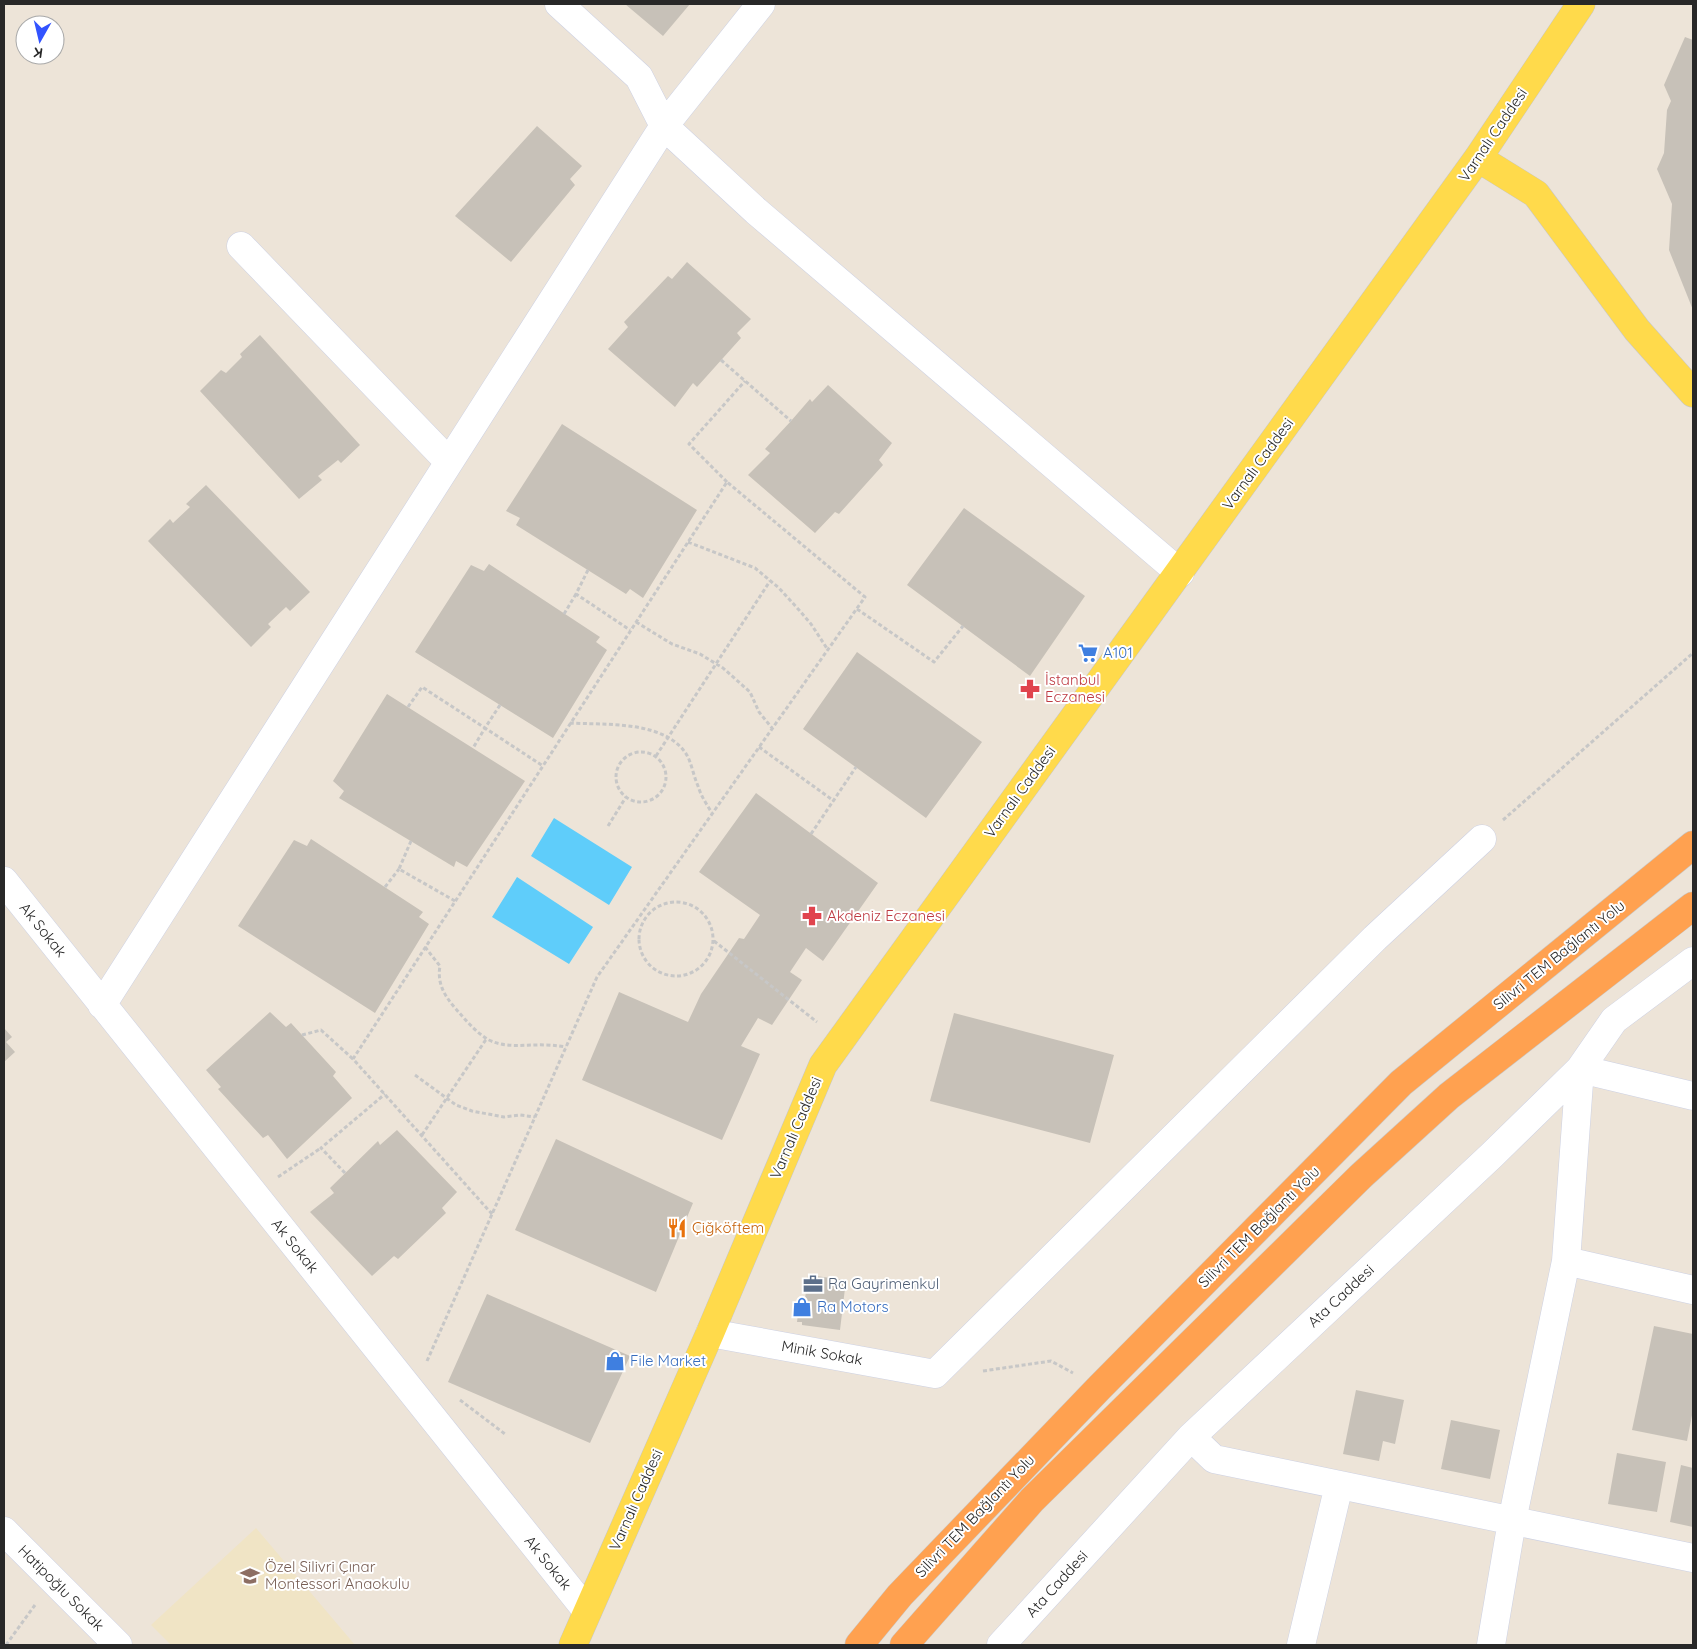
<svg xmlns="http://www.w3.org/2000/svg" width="1697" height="1649" viewBox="0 0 1697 1649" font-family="Quicksand,sans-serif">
  <rect width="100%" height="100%" fill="#ede4d8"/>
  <path fill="#f0e4c5" d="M256 1528 355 1645H171L151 1625Z"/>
  <path fill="#5fcdfa" d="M554 818 632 867 609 905 531 856Z
    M517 877 593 927 569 964 492 917Z"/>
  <path fill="#c7c1b8" d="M625 4H690L663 36Z
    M1685 37 1693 40V310L1669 250 1672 204 1657 169 1664 153 1667 110 1671 101 1664 85Z
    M537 126 582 166 570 179 575 185 511 262 455 216Z
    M687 262 751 319 737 333 741 338 697 387 693 383 675 407 608 349 628 327 624 322 668 276 672 279Z
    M260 335 360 445 341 463 338 460 318 476 322 480 299 499 200 391 221 370 226 373 242 357 240 354Z
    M828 385 892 443 879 460 883 465 839 514 835 512 815 533 748 475 770 453 765 449 791 421 810 399 812 402Z
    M562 424 697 510 643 598 630 589 626 594 516 525 520 518 506 511Z
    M206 485 310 592 290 611 286 607 268 624 271 627 251 647 148 541 170 519 173 523 190 507 186 504Z
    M964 508 1085 596 1030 676 907 585Z
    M489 564 600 637 596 642 607 650 553 738 415 652 471 565 484 571Z
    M857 652 982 742 926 818 803 729Z
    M387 694 525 781 467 867 456 861 454 867 339 798 344 791 333 781Z
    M756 793 878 883 823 961 806 948 790 972 802 980 772 1025 758 1018 741 1046 760 1054 722 1140 582 1080 619 992 688 1022 701 994 739 938 744 939 760 915 699 872Z
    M311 839 423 912 419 917 429 924 375 1013 238 926 294 840 307 846Z
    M270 1012 286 1027 291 1023 302 1035 336 1072 333 1076 352 1098 287 1159 268 1135 263 1138 218 1089 221 1087 206 1070Z
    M954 1013 1114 1055 1090 1143 930 1101Z
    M4 1028 12 1037 6 1042 15 1052 4 1062Z
    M397 1130 457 1192 442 1208 446 1213 398 1259 394 1256 372 1276 310 1212 334 1193 330 1188 378 1141 380 1145Z
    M556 1139 693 1203 656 1292 515 1230Z
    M808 1275 846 1280 840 1330 802 1325V1322H797L800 1298 805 1299Z
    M911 1280 920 1281 918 1290 909 1288Z
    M487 1294 630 1356 590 1443 448 1382Z
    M1654 1326 1693 1334V1410L1687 1441 1632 1430Z
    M1356 1390 1404 1400 1395 1444 1383 1441 1379 1461 1343 1454Z
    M1451 1420 1500 1430 1490 1479 1441 1469Z
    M1617 1453 1666 1462 1657 1512 1608 1504Z
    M1681 1465 1693 1468V1527L1670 1522Z"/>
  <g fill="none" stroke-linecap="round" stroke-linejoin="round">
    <defs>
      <path id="minor" d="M559 4 639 77 664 126 756 211 1180 573
        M241 246 449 462
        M4 881 587 1611
        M102 1005 664 126 761 4
        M1566 1261 1693 1290
        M710 1333 935 1374 1375 938 1482 839
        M1191 1437 1214 1459 1693 1558
        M4 1531 118 1645
        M1001 1645 1191 1437 1492 1155 1580 1069 1614 1020 1693 961
        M1301 1645 1339 1485
        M1491 1645 1512 1521 1566 1261 1580 1069 1693 1096"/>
      <path id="major" d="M1478 158 1536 194 1637 330 1693 393
        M573 1645 710 1333 823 1065 1478 158 1581 4"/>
      <path id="highway" d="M859 1645 900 1595 1100 1387 1401 1083 1693 845
        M904 1645 1032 1500 1361 1176 1449 1096 1693 906"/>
    </defs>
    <use href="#minor" stroke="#cdd1e3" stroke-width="29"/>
    <use href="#major" stroke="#c7c7c7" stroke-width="29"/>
    <use href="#highway" stroke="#c7c7c7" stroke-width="29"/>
    <path stroke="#c7c7c7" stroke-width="3" stroke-dasharray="4 2.5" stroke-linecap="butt" d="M721 360 791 421
      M727 482 689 444 745 381
      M688 542 755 568 779 588 799 610 811 624 828 650
      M588 570 576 594 630 630
      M857 609 934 662 963 626
      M564 614 576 594
      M636 622 672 644 700 654 723 668 750 692 759 712 772 728
      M500 705 485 728 543 766
      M408 707 422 687 485 728 473 748
      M570 723C606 725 668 720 688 757 692 766 694 777 698 786 701 796 707 805 712 813
      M759 747 834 801
      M616 777a25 25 0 1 1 50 0a25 25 0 1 1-50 0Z
      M656 756 770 581
      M1503 820 1693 653
      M608 826 626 797
      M811 834 856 767
      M411 841 399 869 455 901
      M385 887 399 869
      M639 939a37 37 0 1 1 74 0a37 37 0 1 1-74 0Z
      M714 941 817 1022
      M425 947 440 966C437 983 444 995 455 1008 465 1019 475 1032 489 1040 507 1049 527 1044 546 1045 553 1045 559 1046 566 1047
      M302 1035 321 1030 353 1059
      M415 1075 456 1105 472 1111 504 1117 520 1115 535 1117
      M422 1135 487 1038
      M345 1173 321 1148 385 1094
      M278 1177 321 1148
      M427 1361 597 977 865 597 727 482 353 1059 492 1214
      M983 1371 1051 1361 1073 1373
      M460 1400 505 1434
      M6 1645 35 1605"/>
    <use href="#minor" stroke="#fff" stroke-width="28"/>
    <use href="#major" stroke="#ffda4b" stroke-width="28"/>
    <use href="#highway" stroke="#ffa150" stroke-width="28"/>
  </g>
  <defs>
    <symbol id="supermarket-bare" viewBox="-9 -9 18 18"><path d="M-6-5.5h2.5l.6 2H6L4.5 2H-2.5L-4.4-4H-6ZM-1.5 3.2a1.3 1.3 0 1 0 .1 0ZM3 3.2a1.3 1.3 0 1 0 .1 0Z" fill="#3f7fe0" stroke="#fff" stroke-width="2.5" paint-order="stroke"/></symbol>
    <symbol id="pharmacy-bare" viewBox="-9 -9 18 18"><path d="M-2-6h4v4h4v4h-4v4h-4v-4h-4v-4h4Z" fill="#e0444e" stroke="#fff" stroke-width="2.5" paint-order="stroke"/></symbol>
    <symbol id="restaurant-bare" viewBox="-9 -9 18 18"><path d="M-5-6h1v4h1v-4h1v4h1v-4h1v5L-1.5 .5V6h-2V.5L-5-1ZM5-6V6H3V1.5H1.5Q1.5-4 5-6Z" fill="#e8710a" stroke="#fff" stroke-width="2.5" paint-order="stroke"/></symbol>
    <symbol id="office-bare" viewBox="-9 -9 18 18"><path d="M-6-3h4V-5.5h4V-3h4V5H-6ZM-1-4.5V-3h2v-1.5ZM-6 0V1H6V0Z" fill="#5c6f8a" stroke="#fff" stroke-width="2.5" paint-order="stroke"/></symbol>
    <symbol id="shop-bare" viewBox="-9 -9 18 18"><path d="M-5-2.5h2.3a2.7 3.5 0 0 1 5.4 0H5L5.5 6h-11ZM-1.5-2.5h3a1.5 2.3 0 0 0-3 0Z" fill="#3f7fe0" stroke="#fff" stroke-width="2.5" paint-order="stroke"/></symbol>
    <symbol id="school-bare" viewBox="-9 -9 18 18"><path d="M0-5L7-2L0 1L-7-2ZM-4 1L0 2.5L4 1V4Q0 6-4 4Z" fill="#8d6e63" stroke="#fff" stroke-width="2.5" paint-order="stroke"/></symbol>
  </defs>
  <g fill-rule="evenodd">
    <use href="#supermarket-bare" x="1074" y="639" width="28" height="28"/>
    <use href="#pharmacy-bare" x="1016" y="675" width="28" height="28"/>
    <use href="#pharmacy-bare" x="798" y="902" width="28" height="28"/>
    <use href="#restaurant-bare" x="663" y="1214" width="28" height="28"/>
    <use href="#office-bare" x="799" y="1270" width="28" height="28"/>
    <use href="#shop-bare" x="788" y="1293" width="28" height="28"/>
    <use href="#shop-bare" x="601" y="1347" width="28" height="28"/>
    <use href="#school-bare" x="236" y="1562" width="28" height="28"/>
  </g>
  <g text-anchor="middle" stroke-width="4" stroke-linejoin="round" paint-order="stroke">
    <g font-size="15" fill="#282828" stroke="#fff">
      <text transform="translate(1493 135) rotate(-56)" y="5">Varnalı Caddesi</text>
      <text transform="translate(1258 464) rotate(-54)" y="5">Varnalı Caddesi</text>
      <text transform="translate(1020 792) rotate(-54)" y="5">Varnalı Caddesi</text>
      <text transform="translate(43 930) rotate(51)" y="5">Ak Sokak</text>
      <text transform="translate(1559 955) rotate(-39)" y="5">Silivri TEM Bağlantı Yolu</text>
      <text transform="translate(796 1128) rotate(-67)" y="5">Varnalı Caddesi</text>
      <text transform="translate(1259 1227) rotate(-45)" y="5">Silivri TEM Bağlantı Yolu</text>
      <text transform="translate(295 1246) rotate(51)" y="5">Ak Sokak</text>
      <text transform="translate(1341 1296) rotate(-43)" y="5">Ata Caddesi</text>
      <text transform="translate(822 1353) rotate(10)" y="5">Minik Sokak</text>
      <text transform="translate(636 1500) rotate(-66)" y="5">Varnalı Caddesi</text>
      <text transform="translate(975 1516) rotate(-46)" y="5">Silivri TEM Bağlantı Yolu</text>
      <text transform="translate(548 1563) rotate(51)" y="5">Ak Sokak</text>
      <text transform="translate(1057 1584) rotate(-48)" y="5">Ata Caddesi</text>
      <text transform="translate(61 1588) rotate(45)" y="5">Hatipoğlu Sokak</text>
    </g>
    <g font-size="15" fill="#366cbe" stroke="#fff" text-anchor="start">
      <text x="1103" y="658">A101</text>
      <text x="817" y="1312">Ra Motors</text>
      <text x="630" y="1366">File Market</text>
    </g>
    <g font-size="15" fill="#be3a42" stroke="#fff" text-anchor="start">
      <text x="1045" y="685">İstanbul<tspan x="1045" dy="17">Eczanesi</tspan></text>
      <text x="827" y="921">Akdeniz Eczanesi</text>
    </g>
    <g font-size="15" fill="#c56008" stroke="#fff" text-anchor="start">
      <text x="692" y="1233">Çiğköftem</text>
    </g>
    <g font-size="15" fill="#4e5e75" stroke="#fff" text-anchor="start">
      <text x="828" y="1289">Ra Gayrimenkul</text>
    </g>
    <g font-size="15" fill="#785e54" stroke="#fff" text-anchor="start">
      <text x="265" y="1572">Özel Silivri Çınar<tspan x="265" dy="17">Montessori Anaokulu</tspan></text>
    </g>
  </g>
  <rect width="1697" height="1649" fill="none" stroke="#282828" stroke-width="10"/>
  <g transform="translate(40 40) rotate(188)"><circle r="24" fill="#ffffff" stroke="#a9a9a9"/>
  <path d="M0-4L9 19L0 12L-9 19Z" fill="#3253ff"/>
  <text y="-8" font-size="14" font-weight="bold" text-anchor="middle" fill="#282828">K</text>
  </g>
</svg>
